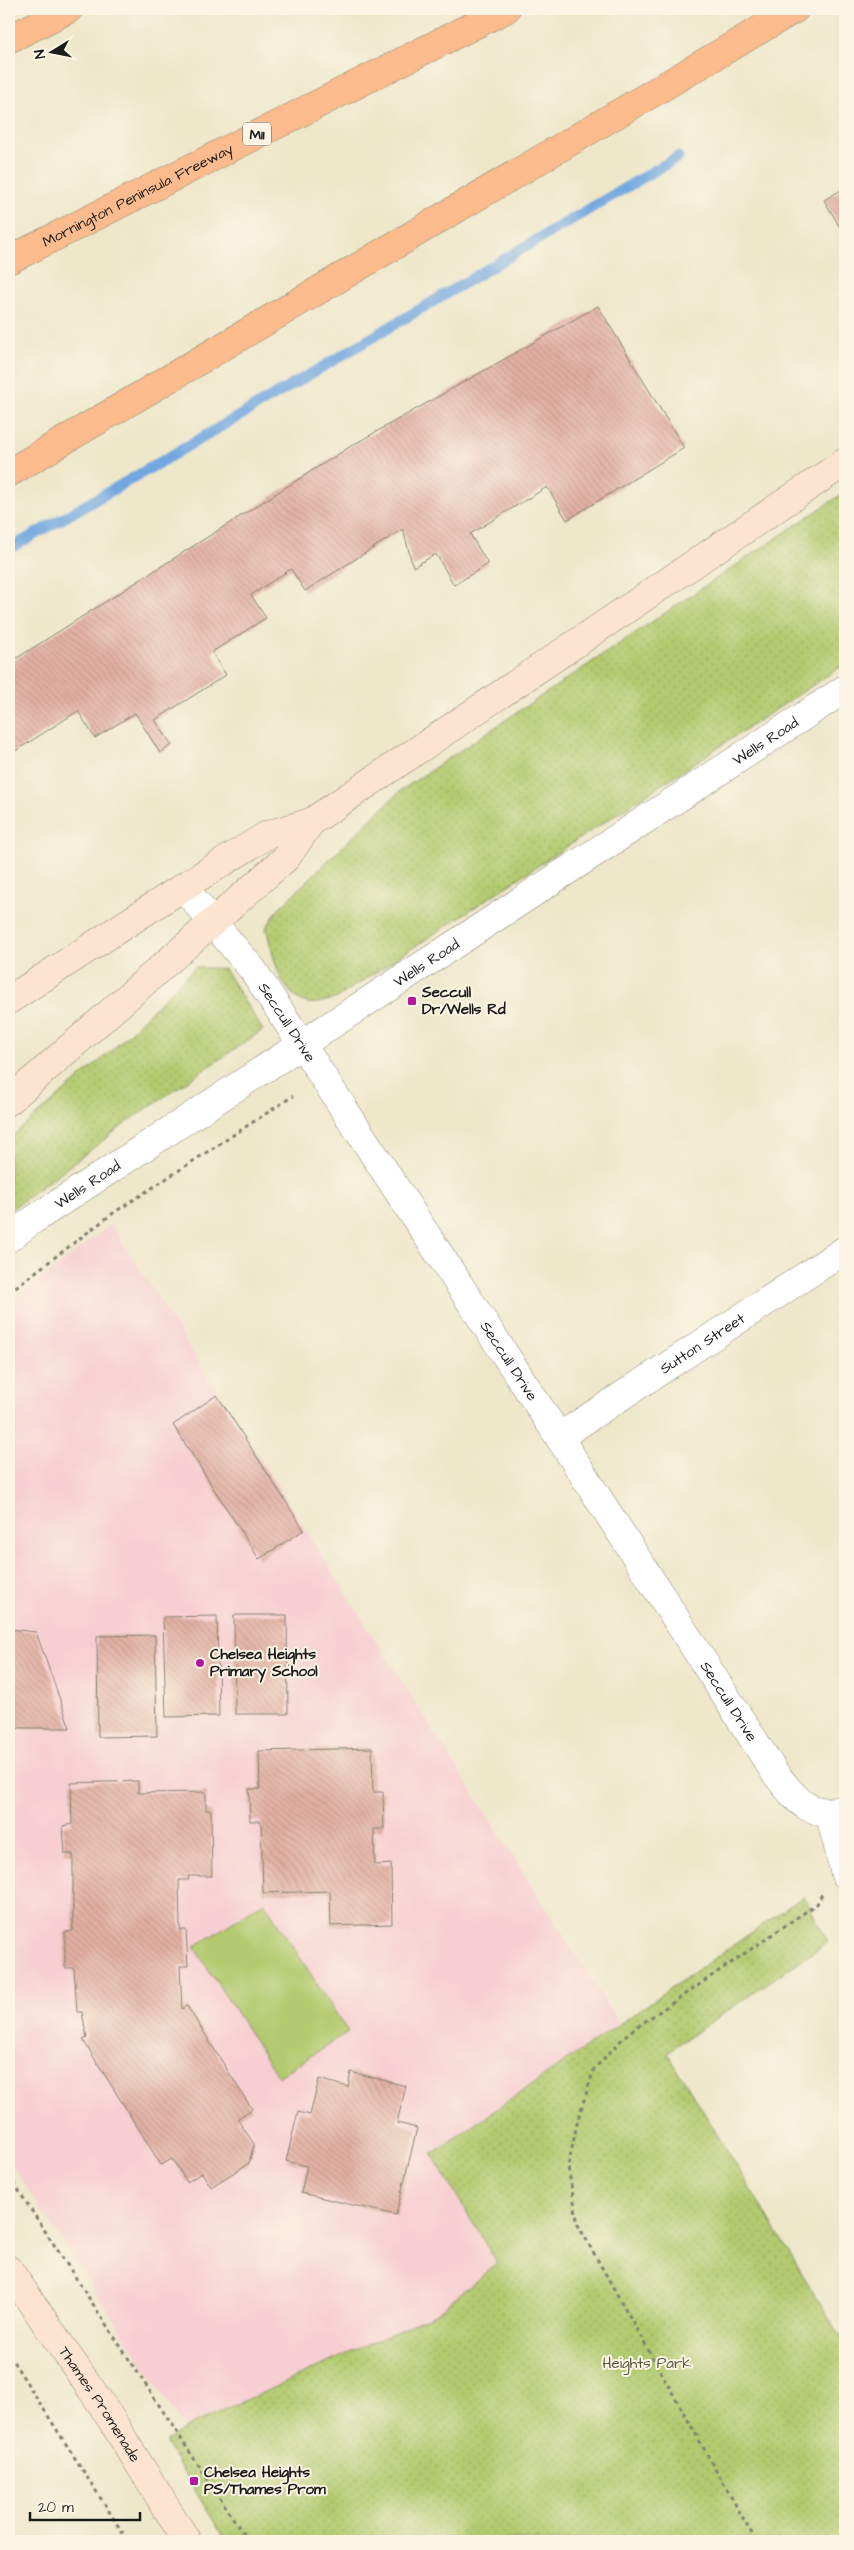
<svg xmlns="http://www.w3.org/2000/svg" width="854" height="2550" viewBox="0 0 854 2550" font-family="'Architects Daughter',sans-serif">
  <defs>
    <pattern id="grass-dots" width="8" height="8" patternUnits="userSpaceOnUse" patternTransform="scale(1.25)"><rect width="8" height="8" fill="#b3ca6f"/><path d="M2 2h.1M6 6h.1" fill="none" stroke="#99ad60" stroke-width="1.8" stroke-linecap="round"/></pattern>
    <pattern id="building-back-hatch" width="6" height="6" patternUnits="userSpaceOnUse" patternTransform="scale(1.25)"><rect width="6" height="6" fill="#e2b0a3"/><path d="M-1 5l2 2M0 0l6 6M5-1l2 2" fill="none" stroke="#c1978c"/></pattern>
  </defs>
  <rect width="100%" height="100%" fill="#fcf5e5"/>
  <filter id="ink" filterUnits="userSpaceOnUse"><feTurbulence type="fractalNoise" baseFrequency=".02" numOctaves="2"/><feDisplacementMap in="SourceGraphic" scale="10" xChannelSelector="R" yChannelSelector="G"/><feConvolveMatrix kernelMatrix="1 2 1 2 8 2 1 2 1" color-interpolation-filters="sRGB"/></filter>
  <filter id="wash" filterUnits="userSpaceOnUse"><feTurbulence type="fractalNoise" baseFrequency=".0096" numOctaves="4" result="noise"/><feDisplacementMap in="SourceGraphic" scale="20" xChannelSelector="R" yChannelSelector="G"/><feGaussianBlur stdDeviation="1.12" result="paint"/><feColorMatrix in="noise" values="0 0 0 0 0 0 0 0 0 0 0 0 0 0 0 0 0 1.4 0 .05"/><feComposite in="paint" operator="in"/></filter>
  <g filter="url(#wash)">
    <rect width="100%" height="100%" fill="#eee7ca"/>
    <path fill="#f7cfd2" d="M111 1224 619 2023 432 2154 497 2263 437 2313 185 2428 9 2161V1304Z"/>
    <path fill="url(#grass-dots)" stroke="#687346" d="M845 492V664L335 999C327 1000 315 1005 308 1003 279 996 273 953 266 928L278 909 400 791Z
      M195 967 224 969 263 1030 137 1115 9 1211V1139L110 1052Z
      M804 1896 828 1942 667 2052 845 2344V2541H226L165 2442 185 2428 437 2313 497 2263 432 2154Z"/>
    <path fill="#b3ca6f" stroke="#687346" d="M264 1902 348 2032 278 2077 194 1947Z"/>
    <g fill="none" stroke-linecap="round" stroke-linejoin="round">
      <path stroke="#72a7df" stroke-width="11" d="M9 549C234 422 455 287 678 157"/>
    </g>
    <g id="blocks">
      <path fill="url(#building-back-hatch)" d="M845 188V236L824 200Z
        M598 306 684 448 567 520 547 487 470 534 488 564 454 585 436 554 413 567 403 529 305 591 291 569 251 595 266 618 212 652 226 675 155 720 172 745 160 753 135 713 95 738 78 711 9 755V663L351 446Z
        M217 1395 304 1530 259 1559 173 1425Z
        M234 1615H287L288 1714H235Z
        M217 1616 219 1716 166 1717 163 1617Z
        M9 1629 36 1632 70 1728H9Z
        M155 1635 157 1736 98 1737 97 1636Z
        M372 1748 373 1792H383L384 1829H374L375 1865 391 1864 392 1924 331 1926 330 1891 263 1893 261 1821H250L249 1789H260L259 1751Z
        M138 1781V1793L206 1792V1810H211L212 1876H188L189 1880H179L180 1930H186L188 1966H180L182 2009 187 2006 252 2109 237 2119 254 2144 249 2163 211 2187 202 2173 187 2182 172 2159 161 2165 83 2040 87 2038 82 2012H77L74 1968H65V1932L73 1931V1854H65L63 1826 72 1824 71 1783Z
        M351 2072 406 2086 397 2123 417 2128 396 2215 301 2193 307 2166 286 2161 298 2112 310 2115 319 2079 348 2087Z"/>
    </g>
  </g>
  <g filter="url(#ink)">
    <use href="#blocks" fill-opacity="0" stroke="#858273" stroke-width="1"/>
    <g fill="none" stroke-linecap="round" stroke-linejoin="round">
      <defs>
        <g id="minor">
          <path id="s1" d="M183 887 253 970 559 1437 775 1773C796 1799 808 1819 845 1809"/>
          <path id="s2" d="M9 1238 33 1220 845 689"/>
          <path id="s3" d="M559 1437 845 1250"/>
          <path d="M829 1812 845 1874"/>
        </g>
        <g id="secondary">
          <path d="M9 1000 183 887 267 835 311 822 845 462"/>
          <path d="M9 1101 286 858 311 822"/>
          <path id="s4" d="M9 2270 104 2408 187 2541"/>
        </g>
        <g id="motorway">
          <path d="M9 39 69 9"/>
          <path id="s5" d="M9 260 506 9"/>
          <path d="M9 473 795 9"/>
        </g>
      </defs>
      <use href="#minor" stroke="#858273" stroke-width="29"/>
      <use href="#secondary" stroke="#858273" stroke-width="29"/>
      <use href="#motorway" stroke="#858273" stroke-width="29"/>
      <path stroke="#858273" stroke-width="3" stroke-dasharray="4 4" stroke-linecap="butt" d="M9 1292 112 1214 293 1096
        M9 2176 248 2541
        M9 2355 128 2541
        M756 2541 578 2225 568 2167 578 2119 594 2069 628 2033 817 1904 822 1894"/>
      <use href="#minor" stroke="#fff" stroke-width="28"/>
      <use href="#secondary" stroke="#fde4d1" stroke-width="28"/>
      <use href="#motorway" stroke="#fbbb8c" stroke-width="28"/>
    </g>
  </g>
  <g fill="#b5179e" stroke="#fcf5e5" stroke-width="2">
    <rect x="407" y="996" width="10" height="10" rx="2.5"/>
    <circle cx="200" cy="1663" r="5"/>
    <rect x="189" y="2476" width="10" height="10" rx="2.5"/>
  </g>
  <g text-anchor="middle" stroke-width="4" stroke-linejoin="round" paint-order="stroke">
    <rect fill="#fcf5e5" stroke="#5f5d58" stroke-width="1" x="243" y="122.5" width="28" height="23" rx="4"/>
    <g font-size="14" font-weight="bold" fill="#1c1c1c">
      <text x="257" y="139">M11</text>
    </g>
    <g font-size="15" fill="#1c1c1c" stroke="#fcf5e5">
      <text dy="5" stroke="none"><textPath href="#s5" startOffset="144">Mornington Peninsula Freeway</textPath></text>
      <text dy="5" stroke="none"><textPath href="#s2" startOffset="905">Wells Road</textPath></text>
      <text dy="5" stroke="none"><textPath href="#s2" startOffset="500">Wells Road</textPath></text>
      <text dy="5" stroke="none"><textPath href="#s1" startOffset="171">Seccull Drive</textPath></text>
      <text dy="5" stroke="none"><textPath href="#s2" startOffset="95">Wells Road</textPath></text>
      <text dy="5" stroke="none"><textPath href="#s3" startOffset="171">Sutton Street</textPath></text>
      <text dy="5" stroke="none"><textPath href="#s1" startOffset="576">Seccull Drive</textPath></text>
      <text dy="5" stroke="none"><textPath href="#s1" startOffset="981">Seccull Drive</textPath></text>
      <text dy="5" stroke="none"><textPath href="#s4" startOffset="162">Thames Promenade</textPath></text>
    </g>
    <g font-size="15" font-weight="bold" fill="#1c1c1c" stroke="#fcf5e5" text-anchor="start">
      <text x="422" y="997">Seccull<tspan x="422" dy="17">Dr/Wells Rd</tspan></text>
      <text x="210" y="1659">Chelsea Heights<tspan x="210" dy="17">Primary School</tspan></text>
      <text x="204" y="2477">Chelsea Heights<tspan x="204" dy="17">PS/Thames Prom</tspan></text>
    </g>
    <g font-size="15" fill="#515939" stroke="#fcf5e5">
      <text x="647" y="2368">Heights Park</text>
    </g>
  </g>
  <rect width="854" height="2550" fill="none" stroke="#fcf5e5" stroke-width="30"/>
  <g transform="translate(52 52) rotate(260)" stroke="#fcf5e5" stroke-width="4" paint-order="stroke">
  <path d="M0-4L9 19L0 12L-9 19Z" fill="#1c1c1c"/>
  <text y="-8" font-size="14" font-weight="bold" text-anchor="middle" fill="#1c1c1c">N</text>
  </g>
  <path d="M30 2512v8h110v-8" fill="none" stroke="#1c1c1c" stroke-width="2.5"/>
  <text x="38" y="2512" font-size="15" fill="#1c1c1c" stroke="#fcf5e5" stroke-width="4" paint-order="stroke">20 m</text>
</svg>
